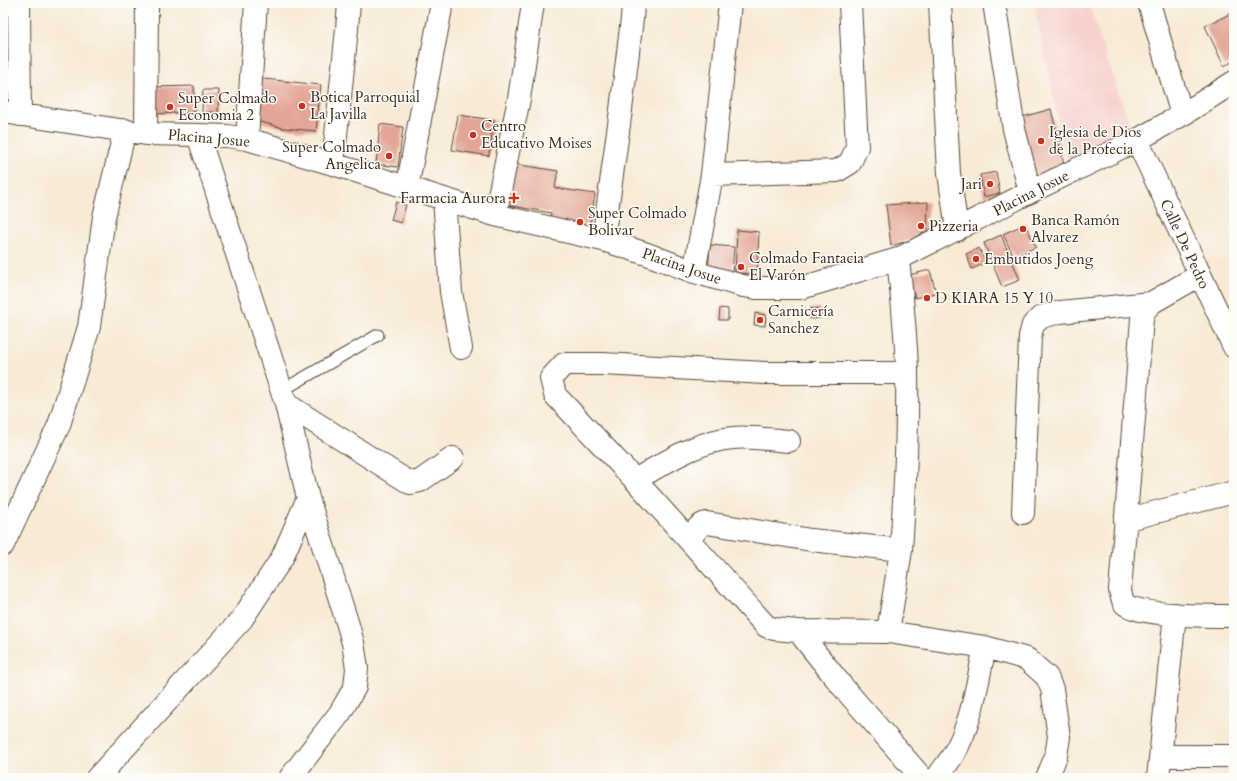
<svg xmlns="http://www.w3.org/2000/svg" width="1237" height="781" viewBox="0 0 1237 781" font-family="Cardo,serif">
  <rect width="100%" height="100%" fill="#fdfcf7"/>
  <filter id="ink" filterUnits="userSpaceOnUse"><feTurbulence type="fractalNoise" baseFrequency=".025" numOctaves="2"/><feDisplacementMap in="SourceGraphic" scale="8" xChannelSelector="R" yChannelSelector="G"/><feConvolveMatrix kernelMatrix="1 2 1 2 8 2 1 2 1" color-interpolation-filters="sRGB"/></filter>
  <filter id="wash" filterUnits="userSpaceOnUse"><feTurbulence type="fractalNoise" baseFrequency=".012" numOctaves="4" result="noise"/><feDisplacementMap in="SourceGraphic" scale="16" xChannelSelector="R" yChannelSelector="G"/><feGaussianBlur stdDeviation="0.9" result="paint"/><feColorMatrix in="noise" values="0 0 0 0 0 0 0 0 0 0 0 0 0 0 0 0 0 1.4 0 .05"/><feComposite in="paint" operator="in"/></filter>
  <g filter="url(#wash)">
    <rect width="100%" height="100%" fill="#f8ead6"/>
    <path fill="#f7d0cb" d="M1034 3H1088L1131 129 1067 163Z"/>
    <g id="blocks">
      <path fill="#e3a696" d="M1234 12V61L1224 66 1205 26Z
        M3 37H9V88L3 93Z
        M255 78 321 85 316 131 283 128 257 121Z
        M194 86 195 112 156 114 153 87Z
        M203 90H219L218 112H202Z
        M1051 109 1064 164 1034 179 1019 118Z
        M458 115 494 120 489 156 452 150Z
        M380 124 403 127 398 167 376 164Z
        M514 164 558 171 555 188 595 194 589 231 550 220 551 213 507 205Z
        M996 172 1000 193 984 197 980 175Z
        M396 202 406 205 401 223 391 220Z
        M928 202 927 235 891 246 886 205Z
        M1025 224 1036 247 1014 257 1003 234Z
        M737 230 759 232 757 274 735 273Z
        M1001 235 1020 280 1002 287 984 243Z
        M710 245 734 247 732 274 708 273Z
        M979 248 986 263 972 269 966 254Z
        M930 270 936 293 915 298 909 275Z
        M720 308 728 309V320H719Z
        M820 308 821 318 811 319 810 309Z
        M755 313 766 315 765 326 754 325Z"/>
    </g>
  </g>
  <g filter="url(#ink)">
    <use href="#blocks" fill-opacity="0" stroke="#57473a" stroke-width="1"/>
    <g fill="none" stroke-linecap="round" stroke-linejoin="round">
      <defs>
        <path id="lane" d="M281 391 378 335"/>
        <path id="street" d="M19 3 20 115
          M940 3 949 173 957 230
          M994 3 1014 129 1030 192
          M1149 3 1182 115
          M3 112 146 134 198 135 227 136 247 139 333 164 495 215 603 240 647 254 694 272 743 286 756 288H801L898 259 1030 192 1137 140 1182 115 1234 82
          M146 134 147 3
          M198 135 286 404 308 498 348 625 353 643 357 668 355 687 340 713 290 778
          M247 139 256 3
          M1137 140 1234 347
          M333 164 347 29 349 3
          M712 175 837 171 850 163 857 147 850 3
          M407 188 442 3
          M444 199 451 292 461 348
          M495 215 519 99 533 3
          M603 240 621 110 632 19 633 3
          M694 272 712 175 730 3
          M1200 275 1151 303 1145 310 1142 319 1120 590C1121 594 1122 601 1125 604 1137 616 1214 616 1234 616
          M907 373H765L603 364H564L551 378 555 395 635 480 766 626 774 629 798 631 888 632 985 647 1027 659 1047 677 1052 689 1059 737 1056 756 1047 778
          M286 404 410 483 420 481 453 458
          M635 480C666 462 697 441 733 438 749 436 773 440 789 441
          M1023 513 1030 336 1033 325 1041 317 1060 312 1151 303
          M1125 520 1234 492
          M689 540C694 534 698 524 707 523L811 540 901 550C905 491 908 431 907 371 906 334 902 297 898 259
          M3 545 59 425 89 327 104 217 125 130
          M798 631 842 686 922 778
          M888 632 901 550
          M1161 756H1234
          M97 778 242 619 282 558 308 498
          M937 778C942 770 948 763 953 755 972 724 977 683 985 647
          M1158 778 1175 614"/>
      </defs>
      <use href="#lane" stroke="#57473a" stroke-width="13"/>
      <use href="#street" stroke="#57473a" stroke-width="24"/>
      <use href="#lane" stroke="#fff" stroke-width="11"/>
      <use href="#street" stroke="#fff" stroke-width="22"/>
    </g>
  </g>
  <g fill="#c8321e" stroke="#fdfcf7" stroke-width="1.5">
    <circle cx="302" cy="106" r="4"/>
    <circle cx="170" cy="107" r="4"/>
    <circle cx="473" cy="135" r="4"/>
    <circle cx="1041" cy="141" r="4"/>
    <circle cx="389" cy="156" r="4"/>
    <circle cx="990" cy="184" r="4"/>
    <path d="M512 192h4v4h4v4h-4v4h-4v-4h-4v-4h4z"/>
    <circle cx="580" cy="222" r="4"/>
    <circle cx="921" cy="226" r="4"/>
    <circle cx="1023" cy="229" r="4"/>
    <circle cx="976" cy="259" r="4"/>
    <circle cx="741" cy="267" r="4"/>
    <circle cx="927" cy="298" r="4"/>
    <circle cx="760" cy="320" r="4"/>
  </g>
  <g text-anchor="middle" stroke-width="3" stroke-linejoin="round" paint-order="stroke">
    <g font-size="15" fill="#3b2a1e" stroke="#fdfcf7" text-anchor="start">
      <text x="310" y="102">Botica Parroquial<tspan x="310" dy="17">La Javilla</tspan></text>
      <text x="178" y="103">Super Colmado<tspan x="178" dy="17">Economia 2</tspan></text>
      <text x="481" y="131">Centro<tspan x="481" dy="17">Educativo Moises</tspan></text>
      <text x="1049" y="137">Iglesia de Dios<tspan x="1049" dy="17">de la Profecia</tspan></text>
      <text x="381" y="152" text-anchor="end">Super Colmado<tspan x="381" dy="17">Angelica</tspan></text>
      <text x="982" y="189" text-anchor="end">Jari</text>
      <text x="506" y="203" text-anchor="end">Farmacia Aurora</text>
      <text x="588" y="218">Super Colmado<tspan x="588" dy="17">Bolivar</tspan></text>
      <text x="1031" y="225">Banca Ramón<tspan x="1031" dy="17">Alvarez</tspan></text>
      <text x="929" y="231">Pizzeria</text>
      <text x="749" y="263">Colmado Fantacia<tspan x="749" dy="17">El Varón</tspan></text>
      <text x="984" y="264">Embutidos Joeng</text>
      <text x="935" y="303">D KIARA 15 Y 10</text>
      <text x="768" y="316">Carnicería<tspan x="768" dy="17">Sanchez</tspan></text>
    </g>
    <g font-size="15" fill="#3b2a1e" stroke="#fdfcf7">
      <text transform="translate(209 138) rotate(5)" y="5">Placina Josue</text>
      <text transform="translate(1031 193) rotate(-27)" y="5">Placina Josue</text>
      <text transform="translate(1185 244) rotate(65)" y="5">Calle De Pedro</text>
      <text transform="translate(682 266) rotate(19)" y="5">Placina Josue</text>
    </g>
  </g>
  <rect width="1237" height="781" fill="none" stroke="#fdfcf7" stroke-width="16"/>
</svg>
